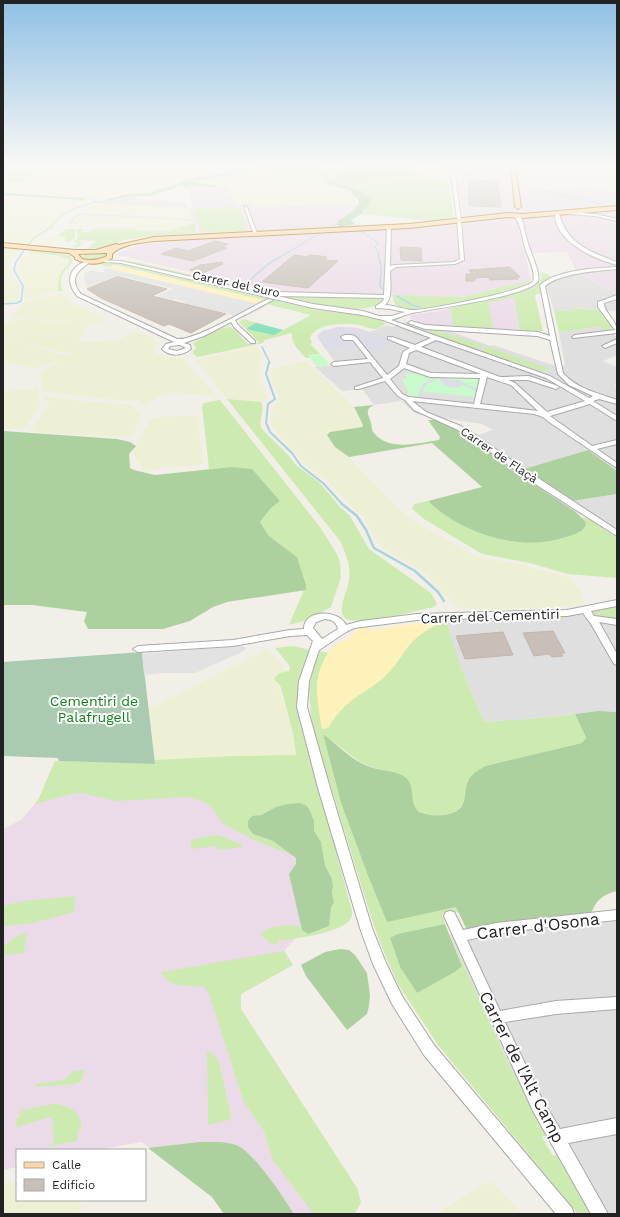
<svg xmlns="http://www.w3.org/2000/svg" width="620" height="1217" viewBox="0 0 620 1217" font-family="'Work Sans',sans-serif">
  <rect width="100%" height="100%" fill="#f2efe9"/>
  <path fill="#e0dfdf" d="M136 196 137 199 185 202 186 207 193 208 197 223 165 232 69 226 73 217 94 205 107 203 106 202 121 197Z
    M582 274 617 295V311L578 308H573L574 311 554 310 546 287 547 284 558 278Z
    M405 321 422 327 442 328 490 346 493 345 559 367 565 365 559 332 600 327 617 337V355L603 361 617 367V384L614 386 617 387V471L588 450 524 469 475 436 493 430 482 424 416 414 401 401 374 405 362 389 342 391 315 367 337 365 318 338 323 331 344 327 358 328 370 332 387 325 393 327Z
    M617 494V537L567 503 572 501Z
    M617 600V712L598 711 552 717 484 722 461 668 448 629H441L434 616 522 612 588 607Z
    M617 911V1214H592L556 1154 507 1060 450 935 499 922 519 919 558 915 591 914Z"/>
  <path fill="#ebdbe8" d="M444 166H510L511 179 448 172Z
    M457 176 519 182 520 185 550 190 589 189 617 192V295L576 270 567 252 525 253 531 280 462 297 277 293 118 255V253L142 244 199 239 197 223 187 188 190 186 227 187 235 204H251L253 207 359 204V210L335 232 389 230 464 222Z
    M510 294H518L543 331 426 325 409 318 411 315 438 311Z
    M297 755 325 928 295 939 284 951 293 965 241 994V1009L357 1188 361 1202 358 1209 354 1214H224L212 1197 142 1142 95 1150H17V1167L3 1170V829L21 820 39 799 55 761 155 764V760Z"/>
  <path fill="#eef0d5" d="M3 166H97L98 172 95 174 92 185 88 186 91 188 86 196 81 198 3 193V181L28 182 7 170 3 174Z
    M101 166H273L243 170 234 173 193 177 167 188 157 189 152 193 124 195 102 201 96 200 92 199 91 196 103 171Z
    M413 166H438L444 173 447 179 417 172 413 168Z
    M271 168 283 179 319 177 328 185 351 190 354 192 353 195 358 199 359 204 252 207 250 204H235L227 187 192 182 213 177Z
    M16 195 85 200V203L79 209 63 217 56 227 28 245 3 244V204Z
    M104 204 189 208 192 219 81 213 97 205Z
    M80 215 188 220 193 222V223L167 231H160L70 226 76 217Z
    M50 236 63 239 53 246 36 245Z
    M3 248 19 249 7 267 14 278H3Z
    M30 252 60 256 70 260 69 263 62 271 58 291 24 299 26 284 20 277 19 267 21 259Z
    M3 279H14L19 285V294L16 302 3 303Z
    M60 293 72 303 108 319 96 324 12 317 24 302Z
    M11 319 88 323 78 343 119 340 136 332 144 334 159 343 154 347V352L156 354 168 357 184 359 217 397 182 393H165L144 406 140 400 124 401 45 392 42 390 41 372 64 358 35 369 3 361V341L20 343 67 356 71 354 3 339V329Z
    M255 346 258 347 261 352 259 376 267 398 261 402 227 399 196 361 199 359Z
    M306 361 349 401 363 426 327 434 335 447 349 457 398 508 413 520 477 557 512 563 570 577 580 590 585 604 576 606 495 610 462 609 456 607 425 573 382 548 378 543 363 517 343 499 328 481 307 466 276 432 271 424 270 420 272 413 274 405 279 398 270 373 271 371 278 367 299 362Z
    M38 387 40 405 26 427 20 429 3 427V391L26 390Z
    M44 396 83 401 132 405 139 412 140 418 136 430 133 435 130 437 41 433 31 429 49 404 43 397Z
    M196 415 204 464 164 468 144 472 132 451 151 419 158 417Z
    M267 649 281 663 285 670 276 676 294 738 297 755 232 756 155 760 148 709Z
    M17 1181V1200H78L82 1205 77 1214H3V1184Z
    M487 1182H492L522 1214H436Z"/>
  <path fill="#cdebb0" d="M308 166H315L323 170 347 167 350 170 331 182 340 188 328 185 319 177 316 176 283 179 271 168C276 169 279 171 284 172 290 174 304 173 310 169Z
    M7 170 37 172 28 182 3 181V174Z
    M418 174 448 181 454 218 433 221 361 214 365 210 364 193 348 185 336 182Z
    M234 207 240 209 248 231 201 232 194 209Z
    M196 223V233L152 236 125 240 103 248 88 249 95 241 79 240 82 243 79 247 69 246 79 244 74 242 78 238 76 229H84L82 232H89L93 229 108 230 110 229 165 232Z
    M66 229H75V238L69 242 64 241 66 240 64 239 66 237 57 236Z
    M32 250 70 255 73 262C64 271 57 278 63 291H58C59 284 58 277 62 271 65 267 69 265 70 260L60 256 30 252Z
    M105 253 108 255C102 262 88 261 81 258L85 254Z
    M125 261 142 263 277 295 382 298V301C373 313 340 308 327 307Z
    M105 262 117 263 266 298 263 300 115 265 109 267 102 265 101 263Z
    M540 272 548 274 551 277 541 285 540 294H536L535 296 543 331 520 330 514 297 488 303 493 328 453 326 451 311 447 309 529 289 540 281 542 276Z
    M531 280C524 292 423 312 406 309 399 308 392 304 393 295L462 297Z
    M274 300C288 303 302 307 316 310 336 313 370 311 386 324 384 325 378 329 375 329 370 329 364 326 359 325 346 323 315 323 310 338L312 343 310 344 320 354 309 355 310 358H306C299 351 291 343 292 333L265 340 263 343 198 357 193 354V351L196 348 193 343 222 328 230 327 233 328 248 344 259 343 239 322 244 319 283 330 311 315 266 304Z
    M573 308 599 310 613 328 607 331 599 327 559 332 554 310 574 311Z
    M428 330 445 332 485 346 475 349 428 333 427 332Z
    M487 346 551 369 546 370H537L481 351Z
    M227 399 261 402C266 411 257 420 262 429L288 455 296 465 319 482 340 507 350 516 369 549 431 593 437 604 434 607C416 611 365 624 349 620 344 619 341 614 342 609 342 601 346 592 348 585 352 568 347 556 340 541Z
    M220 400 320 527 337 554 340 563 341 577 331 607 307 620 289 625 306 585 297 557 269 536 260 522 271 508 280 501 231 467 209 469 202 406 204 403Z
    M428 501C460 533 519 552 563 538 572 535 581 534 586 525L585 521 582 517 590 519 617 538V578L568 574 530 563 482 554 424 519 412 509 414 504Z
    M617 605V619L596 617 593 614 594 612Z
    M554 615 563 616V620L554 618 507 621 506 618Z
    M448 619H457L454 622 447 624 461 668 484 722 552 717 575 714 586 739 582 743 485 766 468 780 463 804 457 812 439 816 425 815 415 809 412 800V789L398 773 371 767 360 762 323 734 341 803 367 873 443 910 456 907 459 912 442 914 445 924 397 934 390 938 400 967 417 993 455 972 462 966 450 935 507 1060 546 1135 542 1137 553 1156 556 1154 592 1214H578L438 1045 398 984 383 950 373 923 312 726 309 688 313 667 320 651 329 653C310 684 317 695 328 728 344 700 369 689 392 668 398 663 402 654 407 648 415 637 426 630 438 624L440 626Z
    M294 646 310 650C302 670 295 687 298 709L352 911C352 914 352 916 351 918 345 933 292 939 277 941V944H272L263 937 262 932 273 927 292 925 298 926 308 934 329 925 331 908 334 902 332 893 333 887 332 879 325 865 321 842 314 831V821C303 816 287 802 276 807 267 811 262 815 252 817L248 827 253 834 273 841 292 855 252 839 225 825 221 822 213 809 203 801 187 797 115 801 85 794H72L35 804 39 798 55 761 155 764V760L232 756 296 755 294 738 282 691 280 685 274 679C278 672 283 672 289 671L290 669 289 665 275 648Z
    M214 835 221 836 241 844 242 847 218 850 217 846 191 849V840Z
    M75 896 74 912 33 923 3 926V906L23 901Z
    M27 933 24 953 3 955V947L17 936Z
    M284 951 293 965 241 994V1009L357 1188 361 1202 354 1214H314L273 1160 264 1131 244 1103 209 994 204 987C186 984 170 990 161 972Z
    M207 1051 213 1053 219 1062 231 1116 229 1120 208 1125Z
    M85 1070 81 1081 75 1084 36 1087V1084L64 1080 74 1071Z
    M54 1104C70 1105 81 1112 82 1129L78 1130V1139L76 1141 48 1147 54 1142 52 1124 54 1122 50 1117 16 1127 17 1118 20 1117V1113H16L27 1109Z"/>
  <path fill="#add19e" d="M273 166H308L310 168 306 171 294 173 283 172 279 169 271 168H264L193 182 220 186 217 187 194 186 187 188 182 186 149 196H128L108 201 105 200 124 195 152 193 157 189 167 188 193 177 234 173 243 170Z
    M344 166H412V170L418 174 337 181V183C347 186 368 190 371 202L361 214 351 220 355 224 340 227 338 225V221L352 212 359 204 358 199 352 194 353 192 351 190 328 185 327 183 349 170Z
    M3 193 81 198 85 200 3 195Z
    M374 405C366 409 367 412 370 420 372 424 371 428 373 432 388 452 418 443 439 440L440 437 428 420H436L461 430 517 473 576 512 585 521 586 525C581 534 572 535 563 538 519 552 460 533 428 501L482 487 432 443 349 457 335 447 327 435 330 432 362 427 363 425 354 407Z
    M3 431 117 439 130 442 136 446 129 454 130 468 134 470 155 475 231 467 252 469 280 501 271 508 260 522 269 536 297 557 306 585V590L227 602 213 607 190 621 163 629H88L84 621 87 612 32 605H3Z
    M588 450 617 471V494L572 501 524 469Z
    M598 711 617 712V891C603 894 596 900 591 914 549 915 508 920 467 930L456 907 387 922 367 873 341 803 323 734C338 745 352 761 370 767 382 771 395 770 405 777 420 788 402 813 431 815 439 816 448 815 455 812 468 807 463 789 469 779 473 773 479 770 485 766L582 743 586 738 575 714Z
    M300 803 307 806 310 811 314 821V831L321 842 325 865 332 879 333 887 332 893 334 902 331 908 329 926 308 934 302 930 289 874 296 864V858L273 841 253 834 248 827V821L252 816 261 815 276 807 288 804Z
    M445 924 462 966 455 972 417 993 400 967 390 938 397 934Z
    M340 949 349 950 355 955 367 973 370 995 369 1006 367 1014 347 1030 306 976 301 965 325 952Z
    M200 1142C212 1142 225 1141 236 1145 254 1152 283 1197 294 1214H224L212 1197 148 1148Z"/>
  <path fill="#fff1ba" d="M114 265 263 300 256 304 107 268Z
    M436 620 438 624C426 630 415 637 407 648 399 659 392 670 382 679 359 697 343 701 328 728L322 729C317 701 311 672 332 648 339 641 350 640 357 629L355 625 365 623 368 629 372 630Z"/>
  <path fill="#aacbaf" d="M142 652 155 764 59 761 58 758 3 756V662Z"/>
  <path fill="#c8facc" d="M320 354 329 363 327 364 328 366 317 367 308 355Z
    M405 374H425L481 378 476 397 424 392 422 398 405 395 409 394 402 379H407Z"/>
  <path fill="#88e0be" d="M256 323 283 330 274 335 246 329Z"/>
  <path fill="#e2e2e2" d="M506 202H510V208L495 212 465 215 462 206 506 208Z
    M107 268 266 306 244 318 184 303 186 302 175 299 172 300 157 296 173 289 116 275H115L118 276 88 288 84 280 85 273 92 270 102 273 105 271 103 270Z
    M242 646 246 648 244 651 195 673H163L144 675 142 654Z"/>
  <path fill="#dddde8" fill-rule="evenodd" d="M337 327 355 328 389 339 386 344V350L325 349 317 336 323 331Z
    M435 330 446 331 551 367V369L487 346 481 351 475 349 485 346Z
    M434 341 443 342 516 369 526 371 552 381 565 389 533 375 442 344H426Z
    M428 373 486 377 477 391 463 385 456 388 449 387 442 383 439 378 427 384 423 389 424 392 422 398H417L423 384 433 378 442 376 424 375ZM455 377 481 378 478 389 458 380 443 379Z"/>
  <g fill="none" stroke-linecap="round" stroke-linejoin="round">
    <path stroke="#aad3df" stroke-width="1" d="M440 166 446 172 498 179 512 183
      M520 184 531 186
      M542 190 605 205
      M3 193 65 198H90L96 202H103L127 196 151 195 202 178 280 166
      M349 219 352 226
      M332 227 355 216 363 208C361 191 345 188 331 184V182L350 170 382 166
      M359 230 379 243 375 246 378 253
      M28 245 34 238 50 228 62 215 76 208 96 202
      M22 253 25 249
      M287 253 320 233"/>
    <path stroke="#aad3df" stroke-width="1.5" d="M378 252 379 257
      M379 259 381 266
      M381 268 380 286 382 289
      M248 282 268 264 289 252
      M397 296 412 305 420 307
      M3 304 17 303 21 301 23 286 14 270 16 262 23 252
      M262 347 270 363"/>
    <path stroke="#aad3df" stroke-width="2" d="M269 362 266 374 275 399 268 404 266 423 270 432 292 453 301 466 323 483 343 505"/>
    <path stroke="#aad3df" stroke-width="2.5" d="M342 504 357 516 366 530 374 548 415 571 438 592 444 601"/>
  </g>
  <path fill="#c7bfb8" stroke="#c4b6ab" d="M469 180 498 181 501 207 469 206Z
    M215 241 228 244 221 247 227 248 193 261 161 254 176 248 188 251Z
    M400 247 421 248 422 261 401 260Z
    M294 255 307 257 310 255 320 256 327 257 325 260 338 261 308 288 262 282Z
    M222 262 223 264 203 273 190 270 200 265Z
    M510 267 520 277H516L518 279 490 280 488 277 475 278V281H466V274H472L469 270Z
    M119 276V277L167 289 152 296 226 314 191 333 169 324 164 326 101 298 87 289Z
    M553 631 565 653H561L563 656 552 657 549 654 534 656 523 633Z
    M503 632 513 655 465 659 456 636Z"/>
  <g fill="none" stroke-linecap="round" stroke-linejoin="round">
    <defs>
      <path id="minor" d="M457 166H461L457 173H455Z
        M453 174 455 175 461 219 464 260 455 264 396 267 390 271C390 281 393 299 385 305 394 305 403 309 412 310 426 311 529 290 533 281 536 273 529 259 526 251 522 239 522 224 513 215L515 214 522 219C524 227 525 235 528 243 530 252 541 273 538 281 531 296 431 309 412 313 405 315 398 318 391 320L550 376 589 398 593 396 569 385 558 374 550 340 537 336 425 329 408 323 411 321 425 325 538 332 550 336 540 285C557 270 595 268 617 267V269C597 271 560 273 545 286L563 373C577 389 598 393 617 400V404L599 399 593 401 617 416V421L590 404 550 416 592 446 617 440V444L597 449 617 463V468L549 422 543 417 534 414 412 401 426 412 461 426 474 434 523 468 617 530V536L529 480 470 437 456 429 414 410 405 400 398 396 385 381 359 389H355V387L383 378 370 362 334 366 331 364 334 362 368 359 353 340H344L341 337C344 334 352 334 356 337L387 375 399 366 403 352 410 348 388 339V337H392L415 345 431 338 383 320 362 315 313 308 121 263 102 262 100 261 102 260 121 261 313 304 363 311 379 316H391L405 312 390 309 376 308V306L383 301 384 298 279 296 276 294 279 292 384 295 387 228 389 227 391 228 390 266 395 265 454 262 460 259 457 219 451 175ZM436 340 546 378 585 401 547 412 515 383 508 380H528L556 389 559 387 558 386 529 376 500 377 421 347ZM416 350 481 374 431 373 406 364 409 353ZM404 368 430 377 480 378 474 404 409 397 402 394 390 379ZM487 377 511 385 538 411 480 404Z
        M244 206 247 207 257 233 253 232Z
        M555 212 559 213C566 243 590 252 617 262V265C594 259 553 241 555 212Z
        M569 212 595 214 617 219V221L595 216 567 214Z
        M86 261 90 262C78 271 68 278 81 294L177 339C195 341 249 308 268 299L273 300 235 320 238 325 255 341V343H251L234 327 231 322 204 336 184 343 190 345 191 349C182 356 170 357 162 349L166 344 174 342 77 296C65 281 69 268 86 261ZM180 345 186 348 177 351 168 349 170 346Z
        M617 295V299L604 303C604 314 617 318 617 333L573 338 572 337 575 335 615 330 598 307V302Z
        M617 339V343L605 348 602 346Z
        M617 600V606L591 611 594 616 617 619V625L599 622 617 654V665L614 664 591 624 583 613 567 616 417 620 354 628 346 632 319 650 309 681 307 707 330 788 372 928 386 963 402 996 434 1045 572 1208 574 1214H556L424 1055 392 1004 373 964 360 928 318 788 297 707 299 681 313 641 307 635 290 636 233 646 138 652 133 649 138 646 233 640 290 630 304 629C303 609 339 609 346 625L361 621 417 614 567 610ZM325 619C332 620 336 621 338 629L322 639 313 628 316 622Z
        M617 910V920C567 925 517 929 467 940L500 1011 556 1001 617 997V1009L556 1014 505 1022 543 1101 560 1129 617 1118V1134L568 1143 608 1214H591L533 1111 444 916 446 912 450 911 454 912 463 930 496 923Z"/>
      <path id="major" d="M511 166H515L521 207 518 209 515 207Z
        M617 206V210L522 218 508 217 409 228 154 241C140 243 122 244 112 254V258C101 265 87 266 75 259V257L69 253 3 247V243L75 250H96L116 244 118 245 154 237 409 224 508 213 522 214ZM107 253V256C99 260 91 261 82 259L78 254Z"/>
    </defs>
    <use href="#minor" stroke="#a9a9a9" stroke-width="2"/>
    <use href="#major" stroke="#a06b00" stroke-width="2"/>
    <use href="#minor" fill="#fff" fill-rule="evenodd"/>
    <use href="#major" fill="#fcd6a4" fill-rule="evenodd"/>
  </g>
  <linearGradient id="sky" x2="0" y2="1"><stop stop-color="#8fc0e4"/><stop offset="0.49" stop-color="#f9f8f5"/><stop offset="1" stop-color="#f9f8f5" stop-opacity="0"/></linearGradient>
  <rect width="620" height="336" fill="url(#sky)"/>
  <g text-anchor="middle" stroke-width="4" stroke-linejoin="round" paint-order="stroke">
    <g font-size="12" fill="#222" stroke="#fff">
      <text transform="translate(236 284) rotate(12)" y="4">Carrer del Suro</text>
      <text transform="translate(499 455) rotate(34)" y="4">Carrer de Flaçà</text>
    </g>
    <g font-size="14" fill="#222" stroke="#fff">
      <text transform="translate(490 616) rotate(-2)" y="5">Carrer del Cementiri</text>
    </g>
    <g font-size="14" fill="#0c8416" stroke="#fff">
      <text x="94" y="706">Cementiri de<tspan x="94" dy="16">Palafrugell</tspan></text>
    </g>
    <g font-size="17" fill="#222" stroke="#fff">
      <text transform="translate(538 926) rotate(-7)" y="6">Carrer d'Osona</text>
      <text transform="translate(522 1067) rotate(63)" y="6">Carrer de l'Alt Camp</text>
    </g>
  </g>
  <rect width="620" height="1217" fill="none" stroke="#222222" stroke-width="8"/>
  <rect x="16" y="1149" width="130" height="52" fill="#ffffff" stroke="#a7a7a7"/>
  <rect x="24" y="1162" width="20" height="6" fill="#fcd6a4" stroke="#a7a7a7"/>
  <text x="52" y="1169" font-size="12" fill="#222222">Calle</text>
  <rect x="24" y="1179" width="20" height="12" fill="#c7bfb8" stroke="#a7a7a7"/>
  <text x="52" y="1189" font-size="12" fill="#222222">Edificio</text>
</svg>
